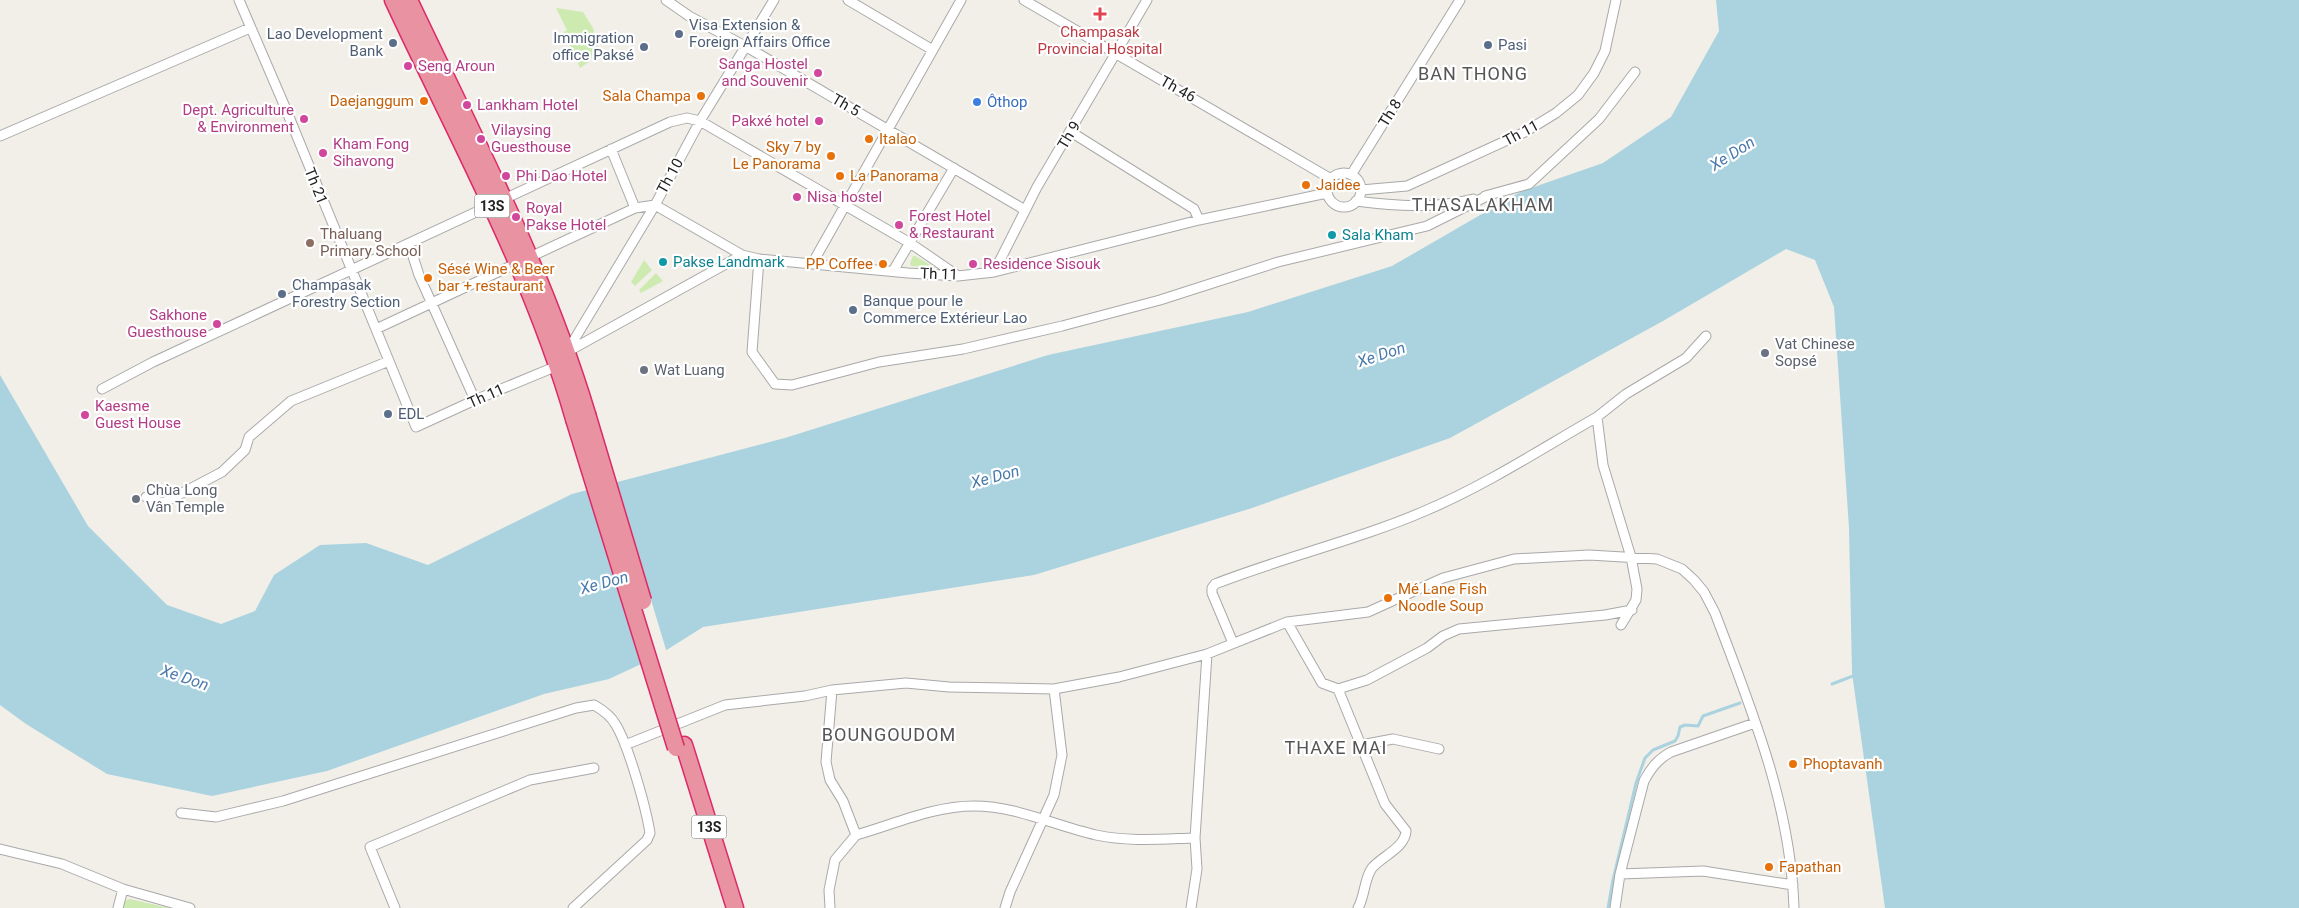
<svg xmlns="http://www.w3.org/2000/svg" width="2299" height="908" viewBox="0 0 2299 908" font-family="Roboto,sans-serif">
  <rect width="100%" height="100%" fill="#f2efe9"/>
  <path fill="#cdebb0" d="M556 8 583 12 593 28 598 46 589 62 580 68 564 32 567 30Z
    M913 256H915L936 268 911 266 910 263Z
    M644 260 652 270 635 286 631 282Z
    M656 273 663 281 641 293 639 290Z
    M130 899 169 908H121L122 902Z"/>
  <path fill="#aad3df" d="M1716 0H2299V908H1885L1852 673 1849 528 1834 307 1815 260 1786 249 1663 321 1450 438 1249 509 1034 575 703 627 654 658 609 679 544 694 327 771 212 796 107 774 26 724 0 705V375L88 526 167 605 221 624 255 611 274 575 320 545 366 543 428 565 572 494 785 438 1048 355 1248 312 1392 266 1520 192 1603 163 1671 117 1719 31Z"/>
  <path fill="#f2efe9" d="M615 480 667 653 655 661 594 485Z"/>
  <g fill="none" stroke-linecap="round" stroke-linejoin="round">
    <path stroke="#aad3df" stroke-width="3" d="M1832 684 1853 676
      M1608 908 1613 880 1636 783 1645 758 1653 750 1675 741 1678 736 1680 727 1685 725 1698 726 1703 716 1740 703"/>
    <defs>
      <path id="street" d="M239 0 285 107 416 427 475 400 557 366
        M666 0 689 16 745 46 1025 210
        M848 0 931 49
        M1024 0 1331 179
        M1071 132 1194 209 1199 220
        M0 136 250 28
        M611 149 635 208
        M1327 190a17 17 0 1 1 34 0a17 17 0 1 1-34 0Z
        M1351 175 1460 0
        M1361 190 1407 186 1525 132 1556 113 1578 95 1594 73 1605 51 1616 0
        M1485 196 1529 184 1599 119 1635 72
        M1356 201C1395 206 1435 209 1473 199
        M409 244 419 275 475 400
        M759 259 752 352 775 384 792 385 879 362 963 349 1062 326 1160 300 1278 262 1427 226 1489 195
        M812 264 961 0
        M893 271 954 168
        M994 272 1037 187 1147 0
        M376 329 635 208 655 205 742 255
        M568 350 655 205 700 121 774 0
        M567 352 742 255 759 259 908 273 958 276 994 272 1199 220 1327 193
        M102 389 153 362 670 122 687 118 700 121 910 243 958 276
        M146 497 163 503 222 472 245 450 249 437 291 401 389 361
        M1287 622 1322 683 1338 689 1367 680 1427 648 1443 636 1459 629 1605 615 1632 610
        M1621 625 1636 600 1637 589 1631 557 1603 465 1597 417 1626 394 1686 358 1706 336
        M1233 643 1212 593V588L1215 584C1284 557 1358 540 1427 510 1486 485 1541 449 1597 417
        M1338 689 1385 804 1406 831C1405 848 1382 856 1372 868 1364 879 1365 896 1358 908
        M625 745 725 705 805 696 832 690 906 683 949 687 1054 689 1119 677 1207 654 1287 622 1368 612 1443 578 1514 559 1589 555 1657 559 1682 569 1694 580 1704 592 1715 613C1751 708 1791 805 1794 908
        M1361 745 1393 739 1439 749
        M181 813 216 817 283 801 576 708 594 705C603 710 611 716 616 725 629 747 646 808 650 833L647 840 573 908
        M856 835C895 824 933 806 974 806 1017 806 1055 826 1096 835 1129 842 1162 839 1195 838
        M0 849 62 864 123 889 190 908
        M1620 874 1703 871 1793 885
        M118 908 123 889
        M395 908 370 847 530 780 594 768
        M830 908 829 890 835 860 856 835 843 801 830 780 826 762 832 690
        M1005 908 1010 892 1054 795 1062 755 1054 689
        M1191 908 1197 869 1195 838 1207 654
        M1615 908 1620 874 1644 781C1651 768 1658 759 1671 752L1755 723"/>
      <path id="highway" d="M393 0C457 138 532 272 574 419
        M409 0C473 135 544 271 587 414
        M684 745 735 908"/>
    </defs>
    <use href="#street" stroke="#a9a9a9" stroke-width="11"/>
    <use href="#highway" stroke="#dc2a67" stroke-width="19"/>
    <use href="#street" stroke="#fff" stroke-width="9"/>
    <use href="#highway" stroke="#e892a2" stroke-width="16"/>
    <defs>
      <path id="highway-bridge" d="M587 414 643 601
        M574 419 676 748"/>
    </defs>
    <use href="#highway-bridge" stroke="#dc2a67" stroke-width="19" stroke-linecap="butt"/>
    <use href="#highway-bridge" stroke="#e892a2" stroke-width="16"/>
  </g>
  <path fill="#e0444e" stroke="#fff" stroke-width="2" d="M1097.5 6.5h5v5h5v5h-5v5h-5v-5h-5v-5h5z"/>
  <g fill="#5c6f8a" stroke="#fff" stroke-width="2">
    <circle cx="679" cy="34" r="5"/>
    <circle cx="393" cy="43" r="5"/>
    <circle cx="1488" cy="45" r="5"/>
    <circle cx="644" cy="47" r="5"/>
    <circle cx="282" cy="294" r="5"/>
    <circle cx="853" cy="310" r="5"/>
    <circle cx="388" cy="414" r="5"/>
  </g>
  <g fill="#d1479c" stroke="#fff" stroke-width="2">
    <circle cx="408" cy="66" r="5"/>
    <circle cx="818" cy="73" r="5"/>
    <circle cx="467" cy="105" r="5"/>
    <circle cx="304" cy="119" r="5"/>
    <circle cx="819" cy="121" r="5"/>
    <circle cx="481" cy="139" r="5"/>
    <circle cx="323" cy="153" r="5"/>
    <circle cx="506" cy="176" r="5"/>
    <circle cx="797" cy="197" r="5"/>
    <circle cx="516" cy="217" r="5"/>
    <circle cx="899" cy="225" r="5"/>
    <circle cx="973" cy="264" r="5"/>
    <circle cx="217" cy="324" r="5"/>
    <circle cx="85" cy="415" r="5"/>
  </g>
  <g fill="#e8710a" stroke="#fff" stroke-width="2">
    <circle cx="701" cy="96" r="5"/>
    <circle cx="424" cy="101" r="5"/>
    <circle cx="869" cy="139" r="5"/>
    <circle cx="831" cy="156" r="5"/>
    <circle cx="840" cy="176" r="5"/>
    <circle cx="1306" cy="185" r="5"/>
    <circle cx="883" cy="264" r="5"/>
    <circle cx="428" cy="278" r="5"/>
    <circle cx="1388" cy="598" r="5"/>
    <circle cx="1793" cy="764" r="5"/>
    <circle cx="1769" cy="867" r="5"/>
  </g>
  <circle fill="#3f7fe0" stroke="#fff" stroke-width="2" cx="977" cy="102" r="5"/>
  <g fill="#0f9aa8" stroke="#fff" stroke-width="2">
    <circle cx="1332" cy="235" r="5"/>
    <circle cx="663" cy="262" r="5"/>
  </g>
  <circle fill="#8d6e63" stroke="#fff" stroke-width="2" cx="310" cy="243" r="5"/>
  <g fill="#6b7280" stroke="#fff" stroke-width="2">
    <circle cx="1765" cy="353" r="5"/>
    <circle cx="644" cy="370" r="5"/>
    <circle cx="136" cy="499" r="5"/>
  </g>
  <g text-anchor="middle" stroke-width="4.5" stroke-linejoin="round" paint-order="stroke">
    <g fill="#fff" stroke="#646464" stroke-width="1">
      <rect x="474.5" y="194.5" width="35" height="23" rx="4"/>
      <rect x="691.5" y="815.5" width="35" height="23" rx="4"/>
    </g>
    <g font-size="14" font-weight="bold" fill="#222">
      <text x="492" y="211">13S</text>
      <text x="709" y="832">13S</text>
    </g>
    <g font-size="15" fill="#4e5e75" stroke="#fff" text-anchor="start">
      <text x="689" y="30">Visa Extension &amp;<tspan x="689" dy="17">Foreign Affairs Office</tspan></text>
      <text x="383" y="39" text-anchor="end">Lao Development<tspan x="383" dy="17">Bank</tspan></text>
      <text x="634" y="43" text-anchor="end">Immigration<tspan x="634" dy="17">office Paksé</tspan></text>
      <text x="1498" y="50">Pasi</text>
      <text x="292" y="290">Champasak<tspan x="292" dy="17">Forestry Section</tspan></text>
      <text x="863" y="306">Banque pour le<tspan x="863" dy="17">Commerce Extérieur Lao</tspan></text>
      <text x="398" y="419">EDL</text>
    </g>
    <g font-size="15" fill="#be3a42" stroke="#fff">
      <text x="1100" y="37">Champasak<tspan x="1100" dy="17">Provincial Hospital</tspan></text>
    </g>
    <g font-size="15" fill="#b23c85" stroke="#fff" text-anchor="start">
      <text x="808" y="69" text-anchor="end">Sanga Hostel<tspan x="808" dy="17">and Souvenir</tspan></text>
      <text x="418" y="71">Seng Aroun</text>
      <text x="477" y="110">Lankham Hotel</text>
      <text x="294" y="115" text-anchor="end">Dept. Agriculture<tspan x="294" dy="17">&amp; Environment</tspan></text>
      <text x="809" y="126" text-anchor="end">Pakxé hotel</text>
      <text x="491" y="135">Vilaysing<tspan x="491" dy="17">Guesthouse</tspan></text>
      <text x="333" y="149">Kham Fong<tspan x="333" dy="17">Sihavong</tspan></text>
      <text x="516" y="181">Phi Dao Hotel</text>
      <text x="807" y="202">Nisa hostel</text>
      <text x="526" y="213">Royal<tspan x="526" dy="17">Pakse Hotel</tspan></text>
      <text x="909" y="221">Forest Hotel<tspan x="909" dy="17">&amp; Restaurant</tspan></text>
      <text x="983" y="269">Residence Sisouk</text>
      <text x="207" y="320" text-anchor="end">Sakhone<tspan x="207" dy="17">Guesthouse</tspan></text>
      <text x="95" y="411">Kaesme<tspan x="95" dy="17">Guest House</tspan></text>
    </g>
    <g font-size="15" fill="#222" stroke="#fff">
      <text transform="translate(1178 89) rotate(29)" y="5">Th 46</text>
      <text transform="translate(846 105) rotate(30)" y="5">Th 5</text>
      <text transform="translate(1390 113) rotate(-58)" y="5">Th 8</text>
      <text transform="translate(1521 133) rotate(-28)" y="5">Th 11</text>
      <text transform="translate(1069 135) rotate(-59)" y="5">Th 9</text>
      <text transform="translate(670 176) rotate(-61)" y="5">Th 10</text>
      <text transform="translate(316 186) rotate(68)" y="5">Th 21</text>
      <text transform="translate(939 274) rotate(2)" y="5">Th 11</text>
      <text transform="translate(486 396) rotate(-24)" y="5">Th 11</text>
    </g>
    <g font-size="15" fill="#c56008" stroke="#fff" text-anchor="start">
      <text x="691" y="101" text-anchor="end">Sala Champa</text>
      <text x="414" y="106" text-anchor="end">Daejanggum</text>
      <text x="879" y="144">Italao</text>
      <text x="821" y="152" text-anchor="end">Sky 7 by<tspan x="821" dy="17">Le Panorama</tspan></text>
      <text x="850" y="181">La Panorama</text>
      <text x="1316" y="190">Jaidee</text>
      <text x="873" y="269" text-anchor="end">PP Coffee</text>
      <text x="438" y="274">Sésé Wine &amp; Beer<tspan x="438" dy="17">bar + restaurant</tspan></text>
      <text x="1398" y="594">Mé Lane Fish<tspan x="1398" dy="17">Noodle Soup</tspan></text>
      <text x="1803" y="769">Phoptavanh</text>
      <text x="1779" y="872">Fapathan</text>
    </g>
    <g font-size="15" fill="#366cbe" stroke="#fff" text-anchor="start">
      <text x="987" y="107">Ôthop</text>
    </g>
    <g font-size="15" fill="#785e54" stroke="#fff" text-anchor="start">
      <text x="320" y="239">Thaluang<tspan x="320" dy="17">Primary School</tspan></text>
    </g>
    <g font-size="15" fill="#0d838f" stroke="#fff" text-anchor="start">
      <text x="1342" y="240">Sala Kham</text>
      <text x="673" y="267">Pakse Landmark</text>
    </g>
    <g font-size="15" fill="#5b616d" stroke="#fff" text-anchor="start">
      <text x="1775" y="349">Vat Chinese<tspan x="1775" dy="17">Sopsé</tspan></text>
      <text x="654" y="375">Wat Luang</text>
      <text x="146" y="495">Chùa Long<tspan x="146" dy="17">Vân Temple</tspan></text>
    </g>
    <g font-size="16" font-style="italic" fill="#4a7aab" stroke="#fff">
      <text transform="translate(1732 153) rotate(-32)" y="6">Xe Don</text>
      <text transform="translate(1381 354) rotate(-18)" y="6">Xe Don</text>
      <text transform="translate(995 476) rotate(-15)" y="6">Xe Don</text>
      <text transform="translate(604 582) rotate(-15)" y="6">Xe Don</text>
      <text transform="translate(185 677) rotate(19)" y="6">Xe Don</text>
    </g>
    <g font-size="18" letter-spacing="1" fill="#555" stroke="#fff">
      <text x="1473" y="80">BAN THONG</text>
      <text x="1483" y="211">THASALAKHAM</text>
      <text x="889" y="741">BOUNGOUDOM</text>
      <text x="1336" y="754">THAXE MAI</text>
    </g>
  </g>
</svg>
